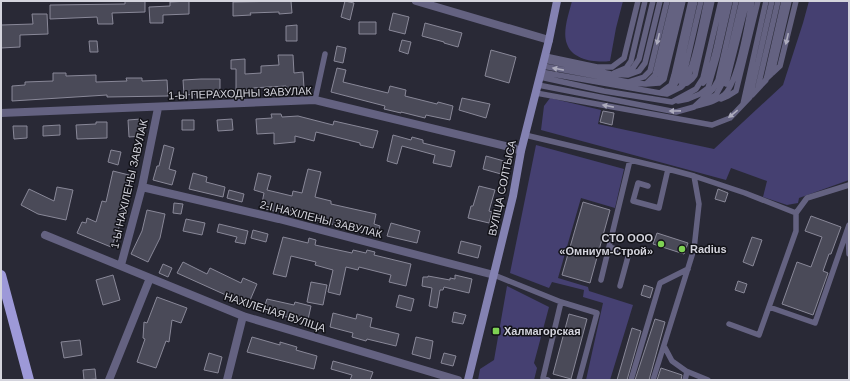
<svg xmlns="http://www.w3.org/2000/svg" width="850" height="381" viewBox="0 0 850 381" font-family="Arial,sans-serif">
  <rect width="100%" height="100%" fill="#292936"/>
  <path fill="#454071" d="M572 1H623L616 28 610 61C596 63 572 60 567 44 562 32 569 13 572 1Z
    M809 1H849V180L799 198 798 203 787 205 763 197 767 181 731 168 726 180 541 130 544 106 550 98 601 110 598 124 714 149 783 85 803 23Z
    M536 145 624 169 615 208 581 198 558 278 588 287 589 291 633 305 610 380H586L603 303 583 297 584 290 552 282 549 288 510 273Z
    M507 286 549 307 534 363 537 368 534 380H478L480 369 494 360Z"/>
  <path fill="#4a4a58" stroke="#898898" d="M125 1H145V12L112 13 113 24H98L97 17 50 19V5L125 4Z
    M189 1V14L163 15V23H150L149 7 170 6V2Z
    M291 1 292 13 279 14V12L250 13 251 15 233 16V2Z
    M345 1 354 3 350 20 341 17Z
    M393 13 409 17 405 34 389 30Z
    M32 14H47L48 34 20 35V47L1 48V25L33 24Z
    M359 22H376V34H359Z
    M425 23 462 33 458 47 444 43V42L422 36Z
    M297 25V41H286V26Z
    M402 40 411 42 408 54 399 51Z
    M89 41H97L98 52H90Z
    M337 46 346 48 343 63 334 61Z
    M491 50 516 57 509 83 485 76Z
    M278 55H293L294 73 303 72 304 88 286 89V86L252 88V90L236 91V69H231V60L245 59V74L261 73V66L279 65Z
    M337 68 346 70 343 82 388 93 390 86 406 90 405 96 437 104 438 102 453 106 450 120 426 115 425 118 401 112V113L384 109 385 106 331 92Z
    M53 73H66V76L96 75V82L127 81 126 78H142V81L167 80 168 96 107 97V95L12 101V86L25 85V82L53 81Z
    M201 79H220V93L184 95 183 80Z
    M462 98 490 104 486 118 459 110Z
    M603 111 614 113 612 125 600 122Z
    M271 114H281L282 117 298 116 333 125 334 121 378 131 373 148 360 145V143L316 132 314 141 295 136V142L274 144V133L257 134 256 119 272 118Z
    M141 119 142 136 129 137 128 120Z
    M232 119 233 130 218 131 217 120Z
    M182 120H194V130H182Z
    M96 122H107V138L77 139 76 125 96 124Z
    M60 125V135L43 136V126Z
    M13 126H27V138L14 139Z
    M393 135 411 140 412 137 423 140V143L455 151 451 167 433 163 435 155 402 146 397 164 387 161Z
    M164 145 174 148 169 169 176 171 172 185 153 180 157 166H159Z
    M111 150 121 152 118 165 108 162Z
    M486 156 504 161 501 174 483 169Z
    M308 169 321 172 315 197 331 201V204L376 214 374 224 380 226 378 235 348 227 347 228 312 219 313 216 276 207 274 211 261 208 264 193 254 190 258 173 271 176 267 190 292 196 293 191 302 193Z
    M113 171 133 176 118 231 111 247 77 233 82 222 86 223 87 218 96 222 102 201 106 202Z
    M193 173 207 177 206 182 225 187 223 197 189 189Z
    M479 186 495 190 489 211 492 212 489 223 468 218 471 206H473Z
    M57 187 73 190 66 220 38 214 21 205 29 189 54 201Z
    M718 189 728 193 725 202 715 199Z
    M229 190 244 194 242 202 227 198Z
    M583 202 610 210 590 283 562 275Z
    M174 203 183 204 181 214 173 213Z
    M147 210 165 214 160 238 148 262 131 254 142 231Z
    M811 216 841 227 831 254H829L823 271 828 273 813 315 782 304 797 262 811 267 822 237 805 231Z
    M186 219 205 223 202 235 183 231Z
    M391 223 420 231 417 243 387 236Z
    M219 224 248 231 245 244 235 242 237 237 217 232Z
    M253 230 268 234 266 242 251 238Z
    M657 233 688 243 684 254 653 244Z
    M283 237 308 243 309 238 316 240 315 245 352 253 353 250 366 253 367 250 375 252 374 255 411 264 406 286 389 282 391 275 359 267 358 270 346 267 340 295 328 292 333 270 315 265 316 262 291 256 286 277 273 274Z
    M752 237 762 240 753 266 743 262Z
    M461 241 481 246 478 258 458 253Z
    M183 262 207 274 210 268 241 283 243 278 257 284 248 305 177 273Z
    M163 264 172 268 168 277 159 273Z
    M113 275 120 300 103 305 96 280Z
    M455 275 472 279 469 293 444 287 443 290H440L437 308 429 306 432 288 422 286 423 277H428V276L450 280V278L455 279Z
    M738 281 747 284 744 293 735 290Z
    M311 282 327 285 323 305 307 302Z
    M644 285 653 288 650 298 641 295Z
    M399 295 414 299 411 311 396 307Z
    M157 297 187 308 181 323 172 320 169 342 166 341 156 368 137 362 145 339 143 338 144 322 147 323Z
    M267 299 294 305 295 302 311 306 307 324 290 320 291 318 263 311Z
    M454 312 466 315 463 324 452 322Z
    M333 313 356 319 357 314 372 318 370 327 399 334 396 346 367 339 366 341 352 337 353 333 330 327Z
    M569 314 587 319 571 379 553 374Z
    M655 319 665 322 649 380H635Z
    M632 328 641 331 627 380H617Z
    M252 337 280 345V342L297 347 296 350 317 356 314 369 247 352Z
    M416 337 433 341 430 359 412 354Z
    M80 340 82 355 64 358 61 342Z
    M209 353 222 357 218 373 204 370Z
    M444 353 456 356 453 366 441 363Z
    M333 361 373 372 370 380H350L352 375 331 369Z
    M661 368 682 375 681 380H657Z
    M95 369 96 379 84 380 83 370Z"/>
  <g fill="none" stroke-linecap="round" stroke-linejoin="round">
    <path stroke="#646281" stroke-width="5.5" d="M545 56 597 67H612L624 58 638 1
      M544 60 611 74 628 75 639 71 645 63 660 1
      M543 66 628 82 644 77 650 71 667 1
      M541 72 660 93 671 85 674 75 691 1
      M614 73 626 68 631 61 645 1
      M772 73 789 1
      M623 74 633 68 639 59 653 1
      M540 77 604 91 672 102 696 89 703 78 721 1
      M766 79 780 66 796 1
      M654 82 660 78 678 1
      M631 83 646 84 655 75 673 1
      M687 83 692 79 695 75 712 1
      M703 83C714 72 722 18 726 1
      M646 84 659 83 664 79 683 1
      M726 84 747 1
      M538 85 676 112 694 107 713 89 718 80 736 1
      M681 87C693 80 703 17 707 1
      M758 87 778 1
      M671 89 677 81 695 1
      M536 93 712 125 730 118 750 97 772 1
      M660 93 667 94 681 87 701 1
      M752 95 766 80 784 1
      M721 99 728 96 736 91 758 1
      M315 100 325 54
      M678 101 688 99 700 94 708 88 717 57 730 1
      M704 102 716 95 723 82 742 1
      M743 104 766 1
      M696 106C707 103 717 101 725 94 739 79 748 22 752 1
      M525 135 668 169 694 176 699 204 694 249 653 380
      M694 176 745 193 796 213
      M648 186 638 183 633 201 659 208 668 169
      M848 232 849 254
      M609 247 629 253 620 286
      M494 275 561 302 597 313 579 380
      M601 280 630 160
      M769 307 815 323 849 225
      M729 324 759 335 796 231V213L807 198 849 185
      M664 346 672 361 686 371 708 380
      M548 380 543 378 561 302
      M631 380 660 283 688 269
      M685 380 687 372"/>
    <path stroke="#646281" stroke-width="8" d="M1 113 315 100 510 147 521 151
      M142 187 279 219 494 275
      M45 235 243 316 458 380
      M121 265 142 187 158 108
      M109 380 150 278
      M227 380 243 316"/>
    <path stroke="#646281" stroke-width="8" d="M416 1 549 40"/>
    <path stroke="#8482b2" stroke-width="8" d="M468 380 513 196 521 151 549 40 557 1"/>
    <path stroke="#9d99d8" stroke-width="10" d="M1 275 29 380"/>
  </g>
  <defs><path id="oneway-solid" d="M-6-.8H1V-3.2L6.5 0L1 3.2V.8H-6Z"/></defs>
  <g fill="#adacbd">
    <use href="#oneway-solid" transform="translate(658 39) rotate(103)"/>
    <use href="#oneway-solid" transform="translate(787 39) rotate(103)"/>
    <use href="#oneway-solid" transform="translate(558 69) rotate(-169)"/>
    <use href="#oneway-solid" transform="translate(608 106) rotate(-169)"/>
    <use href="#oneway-solid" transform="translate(675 111) rotate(179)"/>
    <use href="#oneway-solid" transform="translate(733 114) rotate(141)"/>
  </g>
  <g fill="#7ed153" stroke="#121218" stroke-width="1.5">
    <circle cx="661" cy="244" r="4"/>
    <circle cx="682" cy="249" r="4"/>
    <rect x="492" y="327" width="8" height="8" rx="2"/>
  </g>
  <g text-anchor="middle" stroke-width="3" stroke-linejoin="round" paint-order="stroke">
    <g font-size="11" fill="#d4d4dd" stroke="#121218">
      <text transform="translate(240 93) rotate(-2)" y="4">1-Ы ПЕРАХОДНЫ ЗАВУЛАК</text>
      <text transform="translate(129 184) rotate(-77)" y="4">1-Ы НАХІЛЕНЫ ЗАВУЛАК</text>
      <text transform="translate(502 188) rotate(-78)" y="4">ВУЛІЦА СОЛТЫСА</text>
      <text transform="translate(321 219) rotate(14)" y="4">2-І НАХІЛЕНЫ ЗАВУЛАК</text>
      <text transform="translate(275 312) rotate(18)" y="4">НАХІЛЕНАЯ ВУЛІЦА</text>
    </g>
    <g font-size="11" font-weight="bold" fill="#d4d4dd" stroke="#121218" text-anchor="start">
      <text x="653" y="242" text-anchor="end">СТО ООО<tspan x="653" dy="13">«Омниум-Строй»</tspan></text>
      <text x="690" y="253">Radius</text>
      <text x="504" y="335">Халмагорская</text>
    </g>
  </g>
  <rect width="850" height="381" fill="none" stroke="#d4d4dd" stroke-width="4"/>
</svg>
